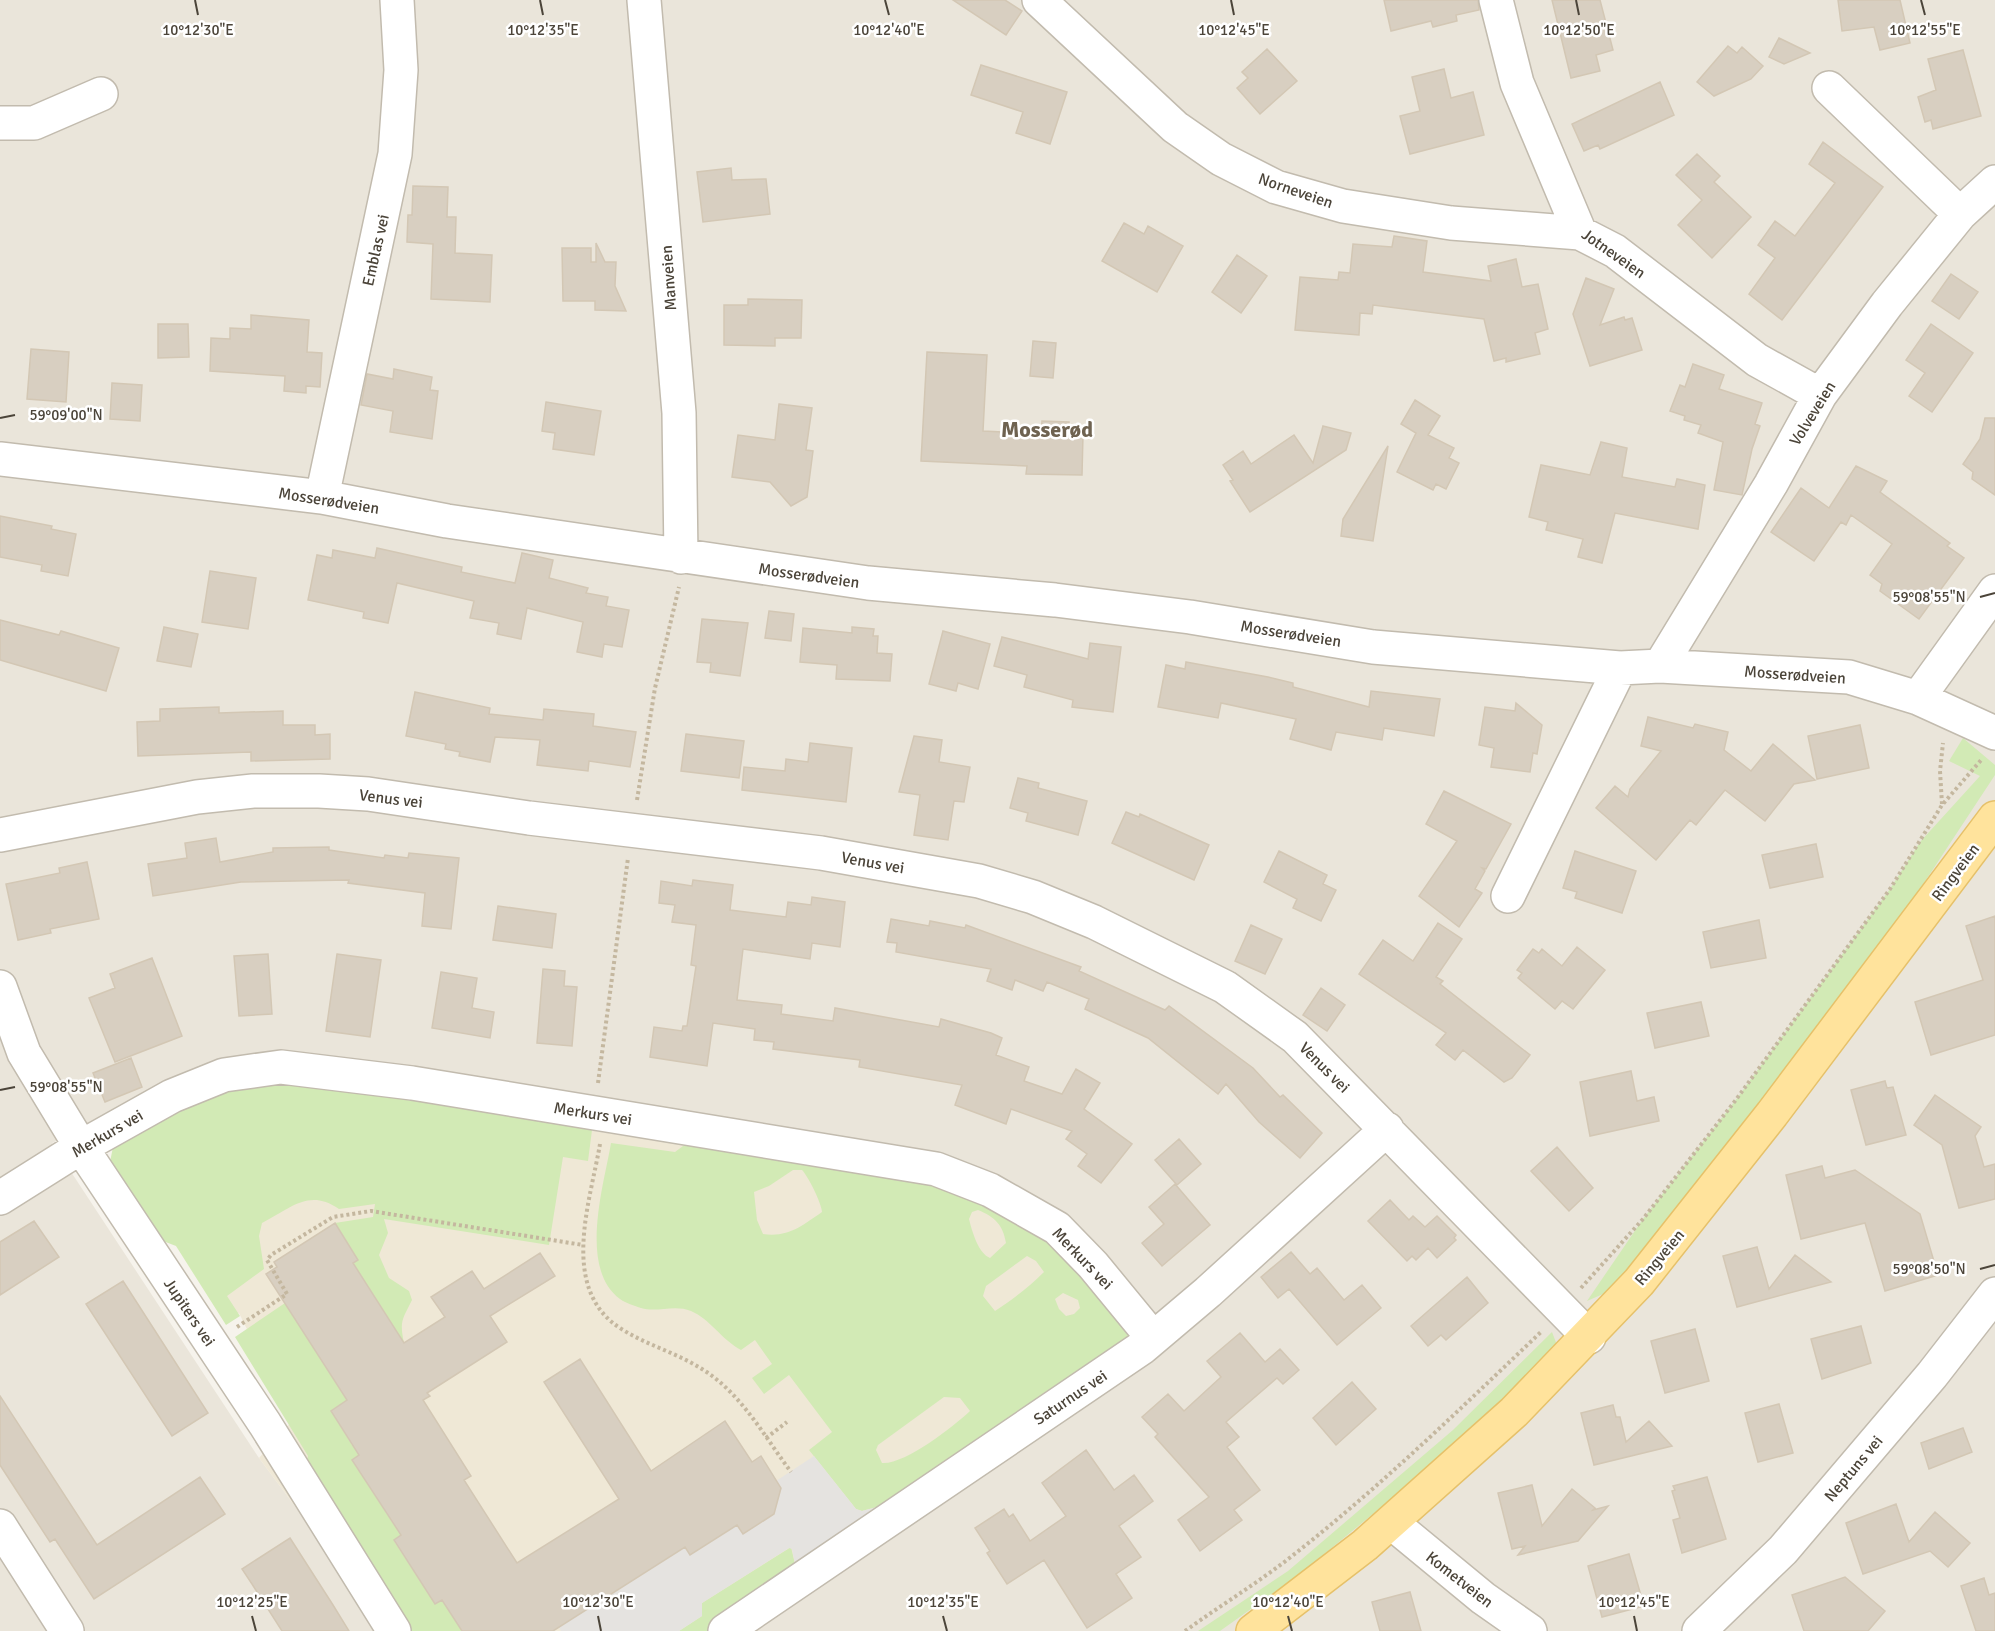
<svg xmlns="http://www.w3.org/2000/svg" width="1995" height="1631" viewBox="0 0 1995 1631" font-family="Signika,sans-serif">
  <rect width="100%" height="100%" fill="#f6f3ec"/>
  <path fill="#eae5da" d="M0 0H1995V1631H725L947 1186 898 1145 616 1100 106 1118 52 1143 259 1458 388 1631H0Z"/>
  <path fill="#efe8d6" d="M582 1129 933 1183 1057 1228 1153 1338 725 1631H388L259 1458 292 1421 239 1313 231 1317 119 1148Z"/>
  <path fill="#d2eab5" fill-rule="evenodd" d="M1963 738 1995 765V775L1772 1114 1610 1291 1587 1301 1643 1219 1735 1101 1890 889 1920 842 1980 776 1949 761Z
    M280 1077 589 1126 592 1130 588 1161 563 1157 549 1245 384 1219 388 1233 379 1255 389 1278 409 1291 412 1300C403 1319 399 1320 404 1343L353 1263 358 1260 335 1223 373 1217 375 1204 339 1209C309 1188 291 1208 262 1223L259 1236 264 1269 227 1296 240 1316 226 1325 176 1246 150 1236 109 1167 113 1147 194 1097Z
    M700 1140 935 1178 1050 1236 1130 1329 1129 1337 885 1513 877 1507 862 1511 856 1509 809 1450 832 1432 789 1375 764 1394 752 1378 772 1364 755 1340 741 1350C722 1340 710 1319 691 1311 674 1304 657 1313 641 1308 635 1306 625 1303 620 1299 578 1268 604 1185 611 1143L675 1152 683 1146ZM793 1170H802C808 1176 822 1204 822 1212 803 1225 788 1238 763 1234L757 1220 754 1192 769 1186ZM978 1210C995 1217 1003 1225 1006 1243L990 1258C978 1253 972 1231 969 1219L972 1212ZM1027 1256 1036 1261 1044 1272C1028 1288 1013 1299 995 1311L983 1296 986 1286ZM1063 1293 1078 1300 1080 1308 1074 1314 1066 1316 1059 1309 1055 1299ZM944 1397 960 1398 970 1411C953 1427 904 1465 882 1463L876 1450 878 1445Z
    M285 1303 347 1400 331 1411 352 1445 371 1448 352 1460 394 1525 406 1518 412 1528 394 1541 435 1604 442 1600 462 1631H405L305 1467 308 1456 235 1337Z
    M1552 1332 1557 1345 1470 1434 1300 1574 1220 1631H1198L1288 1571 1453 1430Z
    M791 1547 795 1564 791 1575 707 1631H679L702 1616V1603Z"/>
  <path fill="#e5e3e0" d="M814 1456 856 1509 862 1511 877 1507 882 1509 795 1564 792 1549 789 1548 702 1603V1616L679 1631H561L553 1618 583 1612 668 1558 662 1544 737 1525 743 1534 774 1514 781 1487 776 1481Z"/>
  <path fill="#d8cfc1" stroke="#d3c7b4" stroke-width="1.5" d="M953 0H1005L1022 11 1006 35Z
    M1384 0H1478L1479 10 1456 15 1457 21 1433 27 1431 21 1391 31Z
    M1552 0H1600L1613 50 1596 55 1600 71 1571 78Z
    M1838 0H1900L1910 43 1880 50 1874 27 1842 31Z
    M1779 38 1810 53 1784 64 1769 57Z
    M1728 46 1737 53 1742 47 1763 66 1751 79 1714 96 1697 82Z
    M1267 49 1297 81 1260 114 1237 88 1248 78 1242 72Z
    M1963 50 1981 116 1933 129 1931 120 1925 122 1918 97 1936 90 1928 59Z
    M981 65 1067 92 1050 144 1016 133 1023 112 971 95Z
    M1444 69 1451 98 1473 92 1484 135 1410 154 1400 116 1420 111 1412 77Z
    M1660 82 1674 115 1600 149 1598 145 1584 151 1572 124Z
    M1823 142 1883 187 1782 320 1749 294 1775 258 1758 245 1775 221 1795 236 1835 183 1809 164Z
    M1697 154 1720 176 1714 182 1751 217 1712 258 1678 225 1702 200 1676 175Z
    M731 168 732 180 766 179 770 214 703 222 697 172Z
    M413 186 448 187 447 217H456L455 253 492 255 490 302 431 299 433 244 407 242 408 215H412Z
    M1124 223 1144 234 1148 226 1183 246 1157 292 1102 261Z
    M1394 236 1427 241 1423 272 1491 281 1488 266 1516 259 1522 287 1538 284 1548 329 1535 333 1540 354 1506 362V358L1494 361 1484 319 1373 305 1372 314 1360 313 1359 335 1295 330 1300 277 1338 280 1339 272 1350 273 1353 244 1392 247Z
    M596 243 605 262H616L615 286 626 311 595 310V301H563L562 248H591V262H596Z
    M1237 255 1267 276 1241 313 1212 292Z
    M1951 274 1978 292 1959 319 1932 301Z
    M1586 278 1614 289 1600 325 1624 317 1625 320 1632 318 1642 350 1590 366 1573 314Z
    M748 299 802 300 801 338H775V346L724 345V305H748Z
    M251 315 309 320 307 352 322 353 320 387 306 386V393L284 391 285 376 210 371 211 338 230 339V328L251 329Z
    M158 324H188L189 357 158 358Z
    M1931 324 1973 353 1932 412 1909 396 1925 373 1906 360Z
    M1033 341 1056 343 1053 378 1030 376Z
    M31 349 69 352 66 402 27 399Z
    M927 352 987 355 983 431 1041 434 1042 421 1069 422V434L1083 435 1082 475 1026 474 1027 466 921 461Z
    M1693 364 1724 375 1719 389 1762 403 1755 424 1760 426 1752 449 1742 495 1714 490 1723 442 1698 433 1701 425 1684 420 1685 416 1670 411 1680 385 1685 387Z
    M394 369 432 377 430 390 438 391 432 439 390 432 393 411 361 405 367 374 393 379Z
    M112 383 142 385 140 421 110 419Z
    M1415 400 1440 416 1428 435 1454 448 1449 458 1459 463 1446 489 1436 484 1433 490 1397 472 1416 433 1401 424Z
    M546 402 601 411 594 455 553 449 555 433 542 431Z
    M779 404 812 408 806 450 813 451 807 497 791 506 770 482 732 477 738 435 775 440Z
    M1985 418H1995V495L1972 479 1973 472 1963 464 1980 439Z
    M1323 426 1351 433 1346 450 1250 512 1230 481 1233 480 1223 465 1243 451 1251 464 1294 435 1313 463Z
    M1601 442 1627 448 1622 477 1675 487 1677 479 1705 485 1698 529 1615 513 1602 563 1578 557 1583 539 1546 530 1548 522 1529 517 1541 465 1590 475Z
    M1388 446 1373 541 1341 536 1343 519Z
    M1856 466 1887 481 1880 492 1950 543 1947 546 1964 558 1919 619 1880 591 1882 584 1870 575 1892 544 1851 515 1846 525 1841 522 1814 561 1771 532 1801 488 1829 508Z
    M0 516 52 526 51 529 76 534 68 576 41 571 42 565 0 557Z
    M377 548 462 567 461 572 515 583 522 553 553 560 549 578 588 588 586 593 608 597 606 606 629 610 622 647 604 644 602 657 577 652 583 622 527 608 521 639 497 634 499 623 470 618 474 601 397 583 388 623 363 618 364 612 308 600 317 555 332 558 333 550 375 558Z
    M210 571 256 578 248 629 202 622Z
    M769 611 794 614 791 641 765 638Z
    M702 619 748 623 740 676 710 672 711 663 697 662Z
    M0 620 59 635 61 631 119 648 106 691 0 660Z
    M164 627 198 634 191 667 157 661Z
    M852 627 874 629 873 636H878L877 653 892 654 890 681 836 679 837 665 800 662 803 628 852 633Z
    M943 631 990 644 978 689 958 683 956 691 929 684Z
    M1002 637 1088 659 1090 643 1121 647 1113 712 1072 707 1073 700 1024 687 1027 675 994 666Z
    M1186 662 1268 677 1293 683V687L1369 707 1371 691 1440 699 1434 736 1384 728 1382 740 1336 732 1331 750 1290 739 1296 719 1221 703 1218 718 1158 707 1166 665 1185 669Z
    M415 692 490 708 489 714 543 720 544 709 594 714 593 726 636 732 630 767 589 761 588 771 537 765 540 740 495 737 490 762 459 756 460 752 445 749 446 744 406 736Z
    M1516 703 1542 725 1537 754 1533 753 1530 772 1491 767 1494 748 1479 745 1485 707 1515 711Z
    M219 707V713L283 711V725H315V735L330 734V759L251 761V752L138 756 137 722 160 721V709Z
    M1648 717 1693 728 1695 724 1728 732 1724 750 1751 771 1773 744 1815 780 1794 784 1765 821 1725 790 1696 825 1690 820 1656 860 1596 808 1615 786 1628 797 1630 789 1661 751 1641 746Z
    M1860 725 1869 768 1817 779 1808 736Z
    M686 734 744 741 739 778 681 771Z
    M914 736 942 740 939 762 970 767 964 802 954 801 948 840 914 835 920 795 899 792Z
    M810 743 852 748 846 802 742 790 744 767 785 771 786 759 808 762Z
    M1018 778 1039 783 1038 788 1087 801 1078 835 1026 821 1028 813 1010 808Z
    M1444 791 1511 824 1486 869 1482 868 1485 871 1475 889 1482 893 1459 927 1419 896 1457 841 1426 824Z
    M1126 812 1139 817 1140 814 1209 845 1194 880 1112 843Z
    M216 838 220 862 273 852V848L329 847V850L384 858 385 855 408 858 409 853 459 858 451 929 422 926 425 893 348 883 349 880 241 882 153 896 148 864 187 858 185 843Z
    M1816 844 1823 877 1770 888 1762 855Z
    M1279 851 1327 875 1323 884 1336 890 1321 921 1293 908 1297 899 1264 882Z
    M1575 851 1636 871 1622 913 1575 898 1577 892 1563 888Z
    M87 862 99 919 50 929 51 933 18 940 6 884 60 873 59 868Z
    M693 880 733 885 730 910 786 917 788 902 811 905 812 897 845 902 840 947 812 943 810 959 743 949 737 1000 782 1005 781 1014 833 1021 835 1008 939 1027 941 1019 991 1033 1002 1038 996 1055 1029 1067 1024 1081 1062 1094 1076 1069 1100 1083 1084 1109 1132 1144 1101 1183 1078 1166 1087 1154 1066 1139 1072 1131 1011 1109 1006 1124 955 1105 962 1085 859 1067 860 1060 773 1049 774 1042 754 1040 755 1029 713 1023 707 1066 650 1057 654 1027 682 1031 683 1026H687L696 966 691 965 696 925 672 922 675 905 659 903 661 881 692 886Z
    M498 906 556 914 552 948 493 940Z
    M1995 916V1035L1931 1055 1915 1002 1983 980 1966 926Z
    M891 919 929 926 930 921 965 928 966 925 1081 967 1079 971 1165 1010 1169 1006 1253 1068 1280 1097 1283 1095 1322 1133 1300 1158 1259 1122 1226 1084 1218 1094 1148 1038 1085 1009 1089 999 1047 982 1043 991 1015 980 1012 990 987 981 991 969 896 952 897 943 887 942Z
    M1759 920 1766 958 1711 968 1703 932Z
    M1438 923 1462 939 1436 977 1443 981 1440 984 1530 1055 1512 1078 1504 1082 1463 1050 1455 1060 1436 1045 1446 1033 1359 974 1383 940 1413 961Z
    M1251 925 1282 939 1265 974 1235 961Z
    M1577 947 1605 970 1573 1009 1562 1001 1555 1009 1518 978 1522 973 1517 970 1533 949 1539 953 1542 949 1562 966Z
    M268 954 272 1014 239 1016 234 956Z
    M337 954 381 960 370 1037 326 1031Z
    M152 958 182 1036 115 1062 89 998 115 988 110 974Z
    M543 969 565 971 564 986 577 987 572 1046 537 1043Z
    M441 972 477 978 472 1008 494 1012 490 1038 432 1028Z
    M1321 988 1345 1005 1327 1031 1303 1015Z
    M1701 1002 1709 1036 1655 1048 1647 1013Z
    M131 1058 142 1087 105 1102 93 1073Z
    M1631 1071 1637 1101 1654 1097 1659 1121 1590 1136 1580 1082Z
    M1885 1081 1887 1088 1893 1087 1906 1135 1866 1145 1851 1090Z
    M1935 1095 1981 1127 1975 1136 1984 1167 1995 1164V1199L1959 1208 1942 1145 1914 1125Z
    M1179 1139 1201 1164 1177 1185 1155 1160Z
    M1557 1147 1593 1188 1569 1211 1531 1171Z
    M1822 1166 1825 1178 1855 1170 1920 1214 1938 1275 1885 1291 1865 1223 1801 1239 1786 1175Z
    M1175 1184 1210 1225 1162 1266 1142 1243 1164 1224 1149 1207Z
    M1390 1200 1409 1220 1413 1216 1425 1227 1437 1216 1456 1235 1454 1238 1456 1240 1437 1258 1428 1248 1416 1260 1412 1256 1407 1261 1368 1221Z
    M34 1221 59 1257 0 1295V1242Z
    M335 1223 358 1260 353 1263 404 1343 445 1317 431 1297 472 1271 484 1289 540 1253 555 1276 490 1316 507 1342 427 1393 430 1396 423 1400 471 1476 464 1480 517 1563 619 1499 544 1382 580 1359 651 1471 725 1421 752 1462 761 1456 781 1488 774 1514 743 1534 737 1525 690 1555 685 1547 553 1631H462L442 1600 435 1604 394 1540 401 1535 352 1460 359 1455 331 1411 347 1400 266 1274 277 1267 274 1262Z
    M1757 1247 1769 1289 1795 1255 1831 1282 1737 1307 1723 1256Z
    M1291 1252 1310 1274 1317 1268 1344 1300 1362 1285 1381 1308 1337 1345 1289 1289 1278 1298 1261 1277Z
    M1467 1277 1488 1303 1446 1340 1441 1335 1428 1346 1411 1326Z
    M123 1281 208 1413 172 1436 86 1304Z
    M1861 1326 1871 1363 1822 1379 1811 1339Z
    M1695 1329 1709 1381 1665 1393 1651 1341Z
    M1240 1333 1265 1362 1280 1349 1299 1370 1283 1384 1277 1378 1226 1422 1239 1437 1227 1447 1260 1490 1234 1510 1242 1520 1200 1551 1178 1520 1209 1497 1155 1437 1158 1434 1142 1417 1168 1394 1184 1411 1221 1377 1207 1361Z
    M1352 1382 1376 1409 1336 1445 1313 1418Z
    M0 1396 97 1545 200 1477 225 1514 94 1599 55 1539 50 1542 0 1465Z
    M1779 1404 1793 1453 1758 1462 1745 1413Z
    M1613 1405 1616 1417H1620L1626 1442 1649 1421 1672 1446 1594 1465 1581 1413Z
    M1963 1428 1972 1452 1929 1469 1921 1443Z
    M1086 1450 1114 1490 1134 1475 1153 1501 1119 1526 1141 1557 1116 1574 1132 1598 1087 1628 1044 1560 1007 1584 987 1553 990 1551 975 1528 1004 1509 1009 1517 1013 1514 1030 1541 1066 1516 1042 1483Z
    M1707 1477 1726 1539 1682 1553 1673 1520 1680 1518 1672 1491 1675 1490 1673 1486Z
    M1532 1485 1542 1526 1572 1489 1595 1508 1593 1510 1608 1506 1578 1541 1518 1555 1525 1546 1512 1549 1498 1493Z
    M1896 1504 1909 1542 1935 1512 1970 1543 1948 1567 1930 1551 1863 1574 1846 1523Z
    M290 1538 333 1605 349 1631H282L252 1584 242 1569Z
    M1629 1554 1644 1606 1602 1617 1588 1566Z
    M1845 1577 1885 1611 1868 1631H1804L1792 1595Z
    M1984 1578 1989 1595 1995 1593V1631H1976L1961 1586Z
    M1410 1592 1421 1631H1380L1372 1602Z"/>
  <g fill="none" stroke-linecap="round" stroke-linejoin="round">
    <defs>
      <path id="minor" d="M644 0 679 413 681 557
        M1039 0 1175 127 1221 159 1276 187 1343 206 1451 223 1580 233 1615 251 1757 360 1820 395
        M1496 0 1517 83 1580 233
        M1829 88 1960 214
        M0 123H34L101 94
        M0 459 322 497 447 521 868 583 1055 600 1190 617 1373 647 1620 668 1660 666 1849 677 1918 698 1995 733
        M322 497 395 154 401 70 397 0
        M1660 666 1771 484 1820 395 1887 304 1960 214 1995 182
        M1918 698 1995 591
        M0 835 197 797 253 791H319L368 794 529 818 821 853 979 881 1033 897 1094 922 1225 987 1295 1037 1589 1337
        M1508 896 1620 668
        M0 987 24 1053 81 1147 265 1424 394 1631
        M0 1198 81 1147 172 1096 224 1075 281 1067 412 1083 936 1169 990 1190 1057 1228 1093 1265 1153 1338
        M1392 1523 1483 1598 1530 1631
        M0 1526 67 1631
        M725 1631 1143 1347 1208 1292 1387 1129
        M1699 1631 1783 1550 1932 1375 1995 1294"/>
      <path id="major" d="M1253 1631 1365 1545 1514 1412 1639 1282 1772 1114 1995 818"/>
    </defs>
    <use href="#minor" stroke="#c2bbae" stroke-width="36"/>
    <use href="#major" stroke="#e6c16a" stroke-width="36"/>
    <path stroke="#c4b79f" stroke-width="4" stroke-dasharray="3 3" stroke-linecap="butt" d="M637 800 655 688 679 587
      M1942 804 1940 771 1943 743
      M598 1083 628 858
      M600 1144C590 1203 558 1291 623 1330 649 1346 680 1354 705 1371 742 1395 765 1437 791 1472
      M1581 1288 1643 1219 1735 1101 1890 889 1942 805 1982 759
      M237 1327 287 1294 267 1260 271 1255 333 1217 371 1211 583 1245
      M766 1438 787 1422
      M1185 1631C1217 1608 1251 1587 1283 1563 1375 1492 1458 1411 1542 1331"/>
    <use href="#minor" stroke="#fff" stroke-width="33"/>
    <use href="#major" stroke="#ffe39c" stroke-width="33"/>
  </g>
  <path fill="none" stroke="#4b4439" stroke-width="2" d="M195 0 198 15M540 0 543 15M885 0 889 15M1231 0 1234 15M1576 0 1579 15M1921 0 1925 15M0 418 15 415M1980 597 1995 593M0 1090 15 1087M1980 1269 1995 1265M252 1616 256 1631M598 1616 601 1631M943 1616 947 1631M1288 1616 1292 1631M1634 1616 1637 1631"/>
  <g text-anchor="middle" stroke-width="5" stroke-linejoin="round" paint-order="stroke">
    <g font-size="16" fill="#4b4439" stroke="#fff">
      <text transform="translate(1296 190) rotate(19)" y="6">Norneveien</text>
      <text transform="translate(375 250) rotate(-77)" y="6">Emblas vei</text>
      <text transform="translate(1614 253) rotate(35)" y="6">Jotneveien</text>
      <text transform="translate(668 278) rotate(-94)" y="6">Manveien</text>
      <text transform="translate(1812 413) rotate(-58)" y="6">Volveveien</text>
      <text transform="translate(329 500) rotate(9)" y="6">Mosserødveien</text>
      <text transform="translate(809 575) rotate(8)" y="6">Mosserødveien</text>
      <text transform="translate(1291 633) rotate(9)" y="6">Mosserødveien</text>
      <text transform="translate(1795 674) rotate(4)" y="6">Mosserødveien</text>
      <text transform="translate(391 798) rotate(7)" y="6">Venus vei</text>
      <text transform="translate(873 862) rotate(10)" y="6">Venus vei</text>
      <text transform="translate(1955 872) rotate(-53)" y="6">Ringveien</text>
      <text transform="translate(1325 1067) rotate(45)" y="6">Venus vei</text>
      <text transform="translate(593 1113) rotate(9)" y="6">Merkurs vei</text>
      <text transform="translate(107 1133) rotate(-30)" y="6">Merkurs vei</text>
      <text transform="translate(1659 1257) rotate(-50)" y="6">Ringveien</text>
      <text transform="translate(1083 1258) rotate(46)" y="6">Merkurs vei</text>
      <text transform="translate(190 1312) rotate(56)" y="6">Jupiters vei</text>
      <text transform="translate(1070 1397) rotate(-34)" y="6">Saturnus vei</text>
      <text transform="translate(1853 1468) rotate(-50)" y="6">Neptuns vei</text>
      <text transform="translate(1460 1579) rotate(38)" y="6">Kometveien</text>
    </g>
    <g font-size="22" font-weight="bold" fill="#6e6250" stroke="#fff">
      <text x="1047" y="437">Mosserød</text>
    </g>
  </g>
  <g font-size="15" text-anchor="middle" fill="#4b4439" stroke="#fff" stroke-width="5" stroke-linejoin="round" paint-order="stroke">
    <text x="198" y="35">10°12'30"E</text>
    <text x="889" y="35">10°12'40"E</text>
    <text x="1579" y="35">10°12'50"E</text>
    <text x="1925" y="35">10°12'55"E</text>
    <text x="543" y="35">10°12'35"E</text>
    <text x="1234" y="35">10°12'45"E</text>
    <text x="66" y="420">59°09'00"N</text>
    <text x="1929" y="602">59°08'55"N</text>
    <text x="66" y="1092">59°08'55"N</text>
    <text x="1929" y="1274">59°08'50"N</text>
    <text x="252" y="1607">10°12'25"E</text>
    <text x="598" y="1607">10°12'30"E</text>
    <text x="943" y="1607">10°12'35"E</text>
    <text x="1288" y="1607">10°12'40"E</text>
    <text x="1634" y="1607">10°12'45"E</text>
  </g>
</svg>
